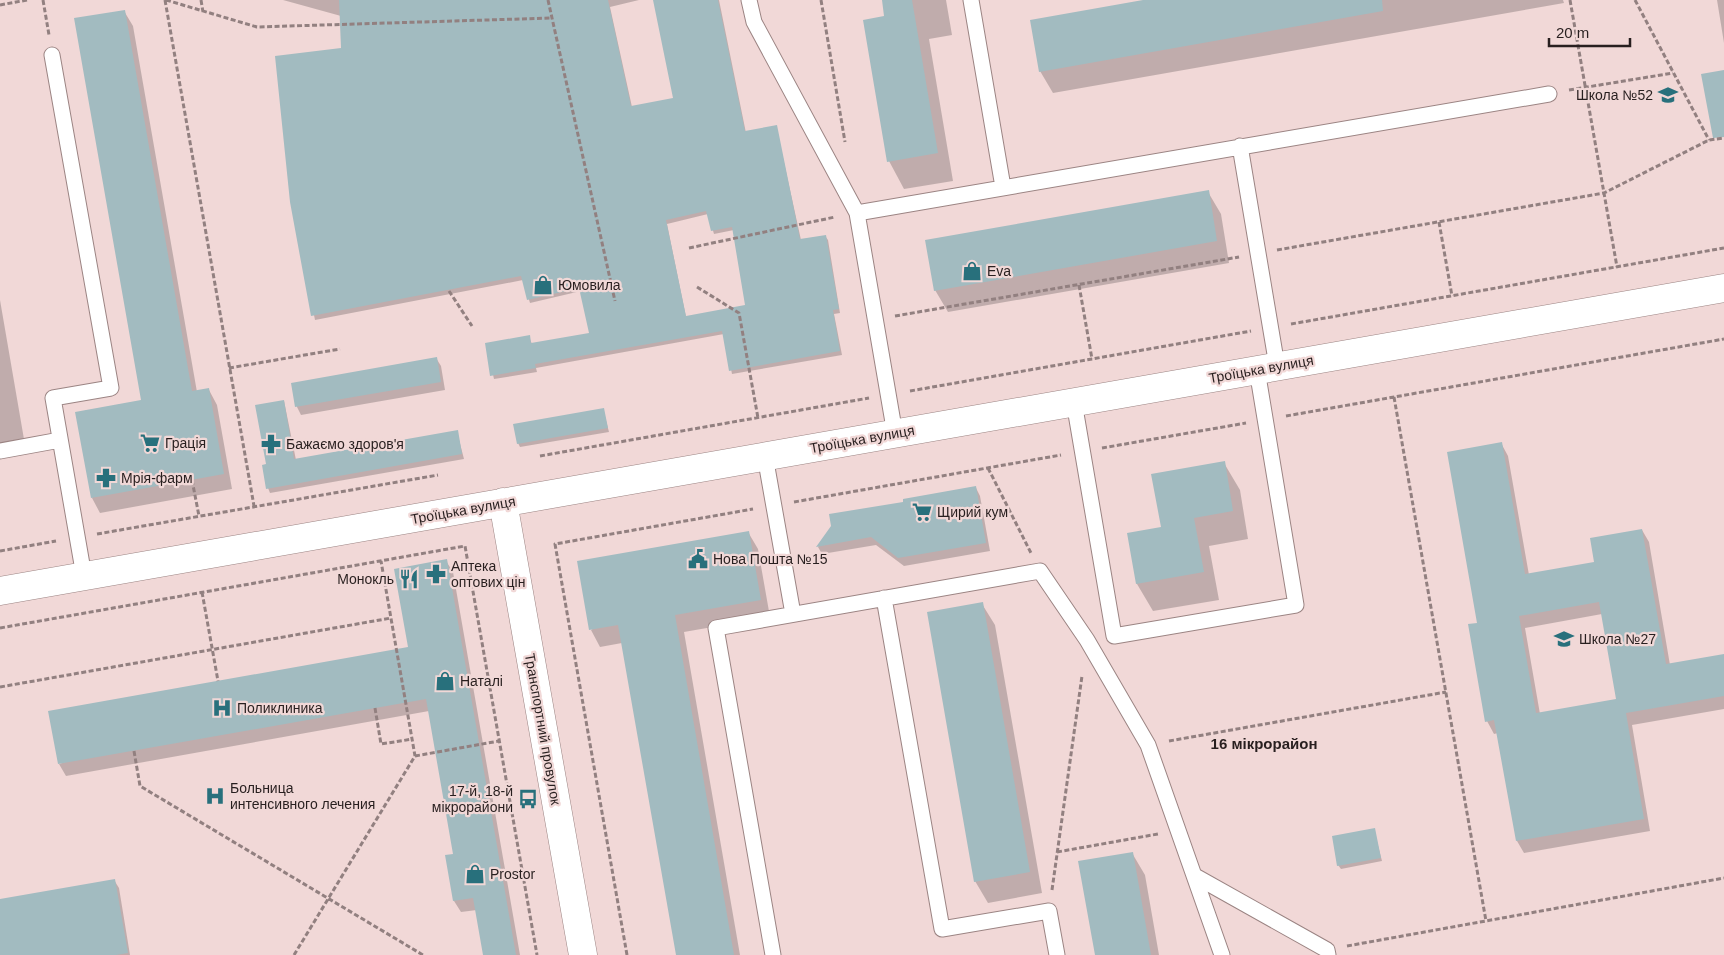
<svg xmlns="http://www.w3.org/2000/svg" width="1724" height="955" viewBox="0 0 1724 955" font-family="Arial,sans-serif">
  <rect width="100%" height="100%" fill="#f1d8d7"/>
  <path fill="#0003" fill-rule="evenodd" d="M283 0H639L610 7 632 107 674 99 654 0H719L746 133 776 126 801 240 825 236 828 240 840 313 834 314 842 355 732 374 724 334 536 368 537 372 494 379 486 344 529 337 532 344 591 334 581 291 530 303 523 280 315 320 291 201 342 49 341 16ZM708 214 714 234 734 230 747 306 686 317 667 224Z
    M883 0H946L952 35 929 39 953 181 904 189 889 161 886 17Z
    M1150 0H1563L1564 3 1053 93 1040 71Z
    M1717 0H1724V43Z
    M124 11 133 26 197 392 209 390 217 405 232 489 100 513 92 498 142 401Z
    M1208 192 1221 214 1229 263 948 312 935 290Z
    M0 300 25 445 0 449Z
    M436 358 441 366 445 390 301 415 297 407 292 384Z
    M284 401 296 460 457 432 464 459 270 493 268 488Z
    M603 409 609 432 520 447 518 443Z
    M1501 443 1508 456 1529 575 1595 563 1642 530 1649 542 1670 665 1724 655V709L1632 725 1650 831 1524 853 1517 841 1498 733 1494 734 1487 721 1479 624ZM1602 614 1617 700 1540 714 1525 628Z
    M1224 463 1240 490 1248 539 1209 546 1219 600 1153 611 1137 584 1129 534 1162 528Z
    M976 488 980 496 990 551 904 566 876 545 822 554 818 547 832 526 905 503Z
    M748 532 758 549 770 617 684 632 740 955H677L622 643 600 647 591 630Z
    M446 561 453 572 520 955H485L477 910 461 912 454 901V855L429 711 66 776 59 764 409 648Z
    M982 604 995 625 1042 893 988 903 975 881Z
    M1374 830 1382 861 1341 869 1338 865Z
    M1132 853 1145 875 1159 955H1096Z
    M114 880 119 888 130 955H0V900Z"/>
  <path fill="#a2bbc0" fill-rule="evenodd" d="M339 0H608L631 106 673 98 653 0H718L745 131 777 125 800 239 826 235 839 309 833 310 840 351 729 371 722 331 535 364 536 368 490 376 485 343 530 335 531 343 589 333 579 288 527 300 521 276 311 316 290 202 275 56 341 48ZM706 211 711 231 732 227 745 305 686 316 666 220Z
    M882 0H912L938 153 887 162 863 20 884 16Z
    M1143 0H1382L1383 11 1039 72 1030 20Z
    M125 10 192 391 209 388 224 474 91 498 75 412 141 400 74 18Z
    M1724 70V137L1713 138 1701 74Z
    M1209 190 1217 241 934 291 925 240Z
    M437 357 441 382 295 407 291 383Z
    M284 400 294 459 458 430 462 454 266 489 262 465 266 464 255 405Z
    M604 408 608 428 517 444 513 424Z
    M1502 442 1525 574 1594 562 1590 538 1642 529 1666 664 1724 654V696L1626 713 1644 819 1516 841 1494 720 1485 722 1468 624 1477 623 1447 452ZM1599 602 1616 699 1536 713 1519 616Z
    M1225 461 1233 511 1194 518 1204 572 1136 584 1127 533 1161 527 1151 474Z
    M976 486 986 543 898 558 871 537 816 547 831 526 829 514 903 502V499Z
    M749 531 761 600 675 615 734 955H676L618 625 589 630 577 561Z
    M447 559 516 955H483L473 898 453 901 445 855 453 854 426 699 58 764 48 711 408 647 394 569Z
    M983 602 1030 872 974 882 927 612Z
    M1375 828 1381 858 1337 866 1332 836Z
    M1133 852 1151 955H1095L1078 861Z
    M115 879 128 953 116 955H0V899Z"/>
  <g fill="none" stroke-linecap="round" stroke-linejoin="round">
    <defs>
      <path id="lane" d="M749 0 754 22 857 213 895 434
        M971 0 1003 187
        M52 55 111 388 53 398 84 576
        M1240 146 1277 366
        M857 213 1549 94
        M1074 402 1114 636 1296 605 1257 370
        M0 451 60 440
        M765 456 793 614
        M884 598 942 929 1049 911 1057 955
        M1195 876 1327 950 1328 955
        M773 955 716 628 1040 571 1087 640 1148 745 1222 955"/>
      <path id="secondary" d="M503 502 583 955
        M0 591 1724 288"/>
    </defs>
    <use href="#lane" stroke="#9b8483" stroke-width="17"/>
    <use href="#secondary" stroke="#9b8483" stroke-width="29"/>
    <path stroke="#928080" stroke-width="3" stroke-dasharray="5 2.5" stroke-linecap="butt" d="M43 0 49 35
      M165 0 254 506
      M166 0 257 27 552 18
      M201 0 203 12
      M548 0 615 301
      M821 0 845 142
      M1570 0 1617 267
      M1635 0 1709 140
      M0 5 27 0
      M1569 90 1673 73
      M1439 222 1452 296
      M689 248 835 217
      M1277 250 1604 193 1709 140 1724 138
      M1079 285 1092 359
      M697 287 739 313 758 418
      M449 291 472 326
      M895 316 1239 257
      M1291 324 1724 248
      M229 368 340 349
      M910 391 1251 331
      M1394 397 1486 921
      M1286 416 1724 339
      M1102 448 1246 423
      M540 456 869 398
      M988 468 1031 553
      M192 480 199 516
      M794 502 1061 455
      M97 534 438 475
      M0 551 56 541
      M202 592 218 681
      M0 628 465 546 537 955
      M0 687 391 618
      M375 708 381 744 413 739
      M1169 741 1446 692
      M134 751 140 786 423 955
      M415 756 499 741
      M1057 852 1158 834
      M1052 890 1082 676
      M1347 946 1724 878
      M294 955 415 756 381 561
      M627 955 555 544 753 509"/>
    <use href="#lane" stroke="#fff" stroke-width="15"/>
    <use href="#secondary" stroke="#fff" stroke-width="28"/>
  </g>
  <defs>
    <symbol id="school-bare" viewBox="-9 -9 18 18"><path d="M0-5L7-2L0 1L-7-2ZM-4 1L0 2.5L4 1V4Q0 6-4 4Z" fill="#28707c" stroke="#f1d8d7" stroke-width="2.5" paint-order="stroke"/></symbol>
    <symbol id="shop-bare" viewBox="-9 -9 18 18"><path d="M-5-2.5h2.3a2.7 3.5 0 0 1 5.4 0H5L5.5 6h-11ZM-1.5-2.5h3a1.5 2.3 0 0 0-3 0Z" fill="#28707c" stroke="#f1d8d7" stroke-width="2.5" paint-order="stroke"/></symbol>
    <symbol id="supermarket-bare" viewBox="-9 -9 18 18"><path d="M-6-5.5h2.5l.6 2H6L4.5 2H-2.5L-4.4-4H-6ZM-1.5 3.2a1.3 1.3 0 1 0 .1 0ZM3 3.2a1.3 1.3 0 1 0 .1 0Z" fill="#28707c" stroke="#f1d8d7" stroke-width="2.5" paint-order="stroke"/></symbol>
    <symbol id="pharmacy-bare" viewBox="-9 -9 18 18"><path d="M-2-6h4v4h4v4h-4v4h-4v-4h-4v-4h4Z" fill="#28707c" stroke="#f1d8d7" stroke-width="2.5" paint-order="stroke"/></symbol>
    <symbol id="civic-bare" viewBox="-9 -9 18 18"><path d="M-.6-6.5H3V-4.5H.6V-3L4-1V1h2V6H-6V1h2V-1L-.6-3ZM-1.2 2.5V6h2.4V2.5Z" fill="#28707c" stroke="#f1d8d7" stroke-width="2.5" paint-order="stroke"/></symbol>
    <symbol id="restaurant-bare" viewBox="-9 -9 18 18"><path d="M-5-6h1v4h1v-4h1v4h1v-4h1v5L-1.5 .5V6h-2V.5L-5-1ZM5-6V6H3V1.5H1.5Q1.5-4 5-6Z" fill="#28707c" stroke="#f1d8d7" stroke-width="2.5" paint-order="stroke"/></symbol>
    <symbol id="hospital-bare" viewBox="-9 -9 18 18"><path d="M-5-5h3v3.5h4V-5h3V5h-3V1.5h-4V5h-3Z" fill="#28707c" stroke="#f1d8d7" stroke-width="2.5" paint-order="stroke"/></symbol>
    <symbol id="bus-bare" viewBox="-9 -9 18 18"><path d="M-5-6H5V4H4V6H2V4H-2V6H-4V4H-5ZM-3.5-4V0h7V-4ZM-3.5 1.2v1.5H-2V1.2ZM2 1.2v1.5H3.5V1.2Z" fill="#28707c" stroke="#f1d8d7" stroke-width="2.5" paint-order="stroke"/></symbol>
  </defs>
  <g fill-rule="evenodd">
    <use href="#school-bare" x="1654" y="81" width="28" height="28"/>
    <use href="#shop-bare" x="958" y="257" width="28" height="28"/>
    <use href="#shop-bare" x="529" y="271" width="28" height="28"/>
    <use href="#supermarket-bare" x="136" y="429" width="28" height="28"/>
    <use href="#pharmacy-bare" x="257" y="430" width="28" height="28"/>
    <use href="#pharmacy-bare" x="92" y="464" width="28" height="28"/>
    <use href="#supermarket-bare" x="908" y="498" width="28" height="28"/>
    <use href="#civic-bare" x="684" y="545" width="28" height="28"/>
    <use href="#pharmacy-bare" x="422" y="560" width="28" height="28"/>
    <use href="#restaurant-bare" x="395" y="565" width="28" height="28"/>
    <use href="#school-bare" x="1550" y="625" width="28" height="28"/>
    <use href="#shop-bare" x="431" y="667" width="28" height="28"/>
    <use href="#hospital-bare" x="208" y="694" width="28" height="28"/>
    <use href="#hospital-bare" x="201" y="782" width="28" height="28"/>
    <use href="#bus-bare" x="514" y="785" width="28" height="28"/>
    <use href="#shop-bare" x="461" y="860" width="28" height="28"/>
  </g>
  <g text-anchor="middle" stroke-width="4.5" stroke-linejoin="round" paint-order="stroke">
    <g font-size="14" fill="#281f1f" stroke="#f1d8d7" text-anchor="start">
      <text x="1653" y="100" text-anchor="end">Школа №52</text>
      <text x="987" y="276">Eva</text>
      <text x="558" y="290">Юмовила</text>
      <text x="165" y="448">Грація</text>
      <text x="286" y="449">Бажаємо здоров'я</text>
      <text x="121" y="483">Мрія-фарм</text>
      <text x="937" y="517">Щирий кум</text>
      <text x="713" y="564">Нова Пошта №15</text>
      <text x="451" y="571">Аптека<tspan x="451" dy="16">оптових цін</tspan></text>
      <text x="394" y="584" text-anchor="end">Монокль</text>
      <text x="1579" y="644">Школа №27</text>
      <text x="460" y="686">Наталі</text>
      <text x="237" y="713">Поликлиника</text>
      <text x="230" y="793">Больница<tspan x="230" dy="16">интенсивного лечения</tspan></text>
      <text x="513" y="796" text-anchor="end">17-й, 18-й<tspan x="513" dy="16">мікрорайони</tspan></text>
      <text x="490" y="879">Prostor</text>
    </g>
    <g font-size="14" fill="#281f1f" stroke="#f1d8d7">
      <text transform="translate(1261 369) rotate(-10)" y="5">Троїцька вулиця</text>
      <text transform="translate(862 439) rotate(-10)" y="5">Троїцька вулиця</text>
      <text transform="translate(463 510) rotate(-10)" y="5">Троїцька вулиця</text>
      <text transform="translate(543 729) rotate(80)" y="5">Транспортний провулок</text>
    </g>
    <g font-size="15" font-weight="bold" fill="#281f1f" stroke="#f1d8d7">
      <text x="1264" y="749">16 мікрорайон</text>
    </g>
  </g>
  <path d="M1549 38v8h81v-8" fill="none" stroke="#281f1f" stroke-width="2.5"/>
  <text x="1556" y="38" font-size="15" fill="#281f1f" stroke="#f1d8d7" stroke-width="4" paint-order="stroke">20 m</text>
</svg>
